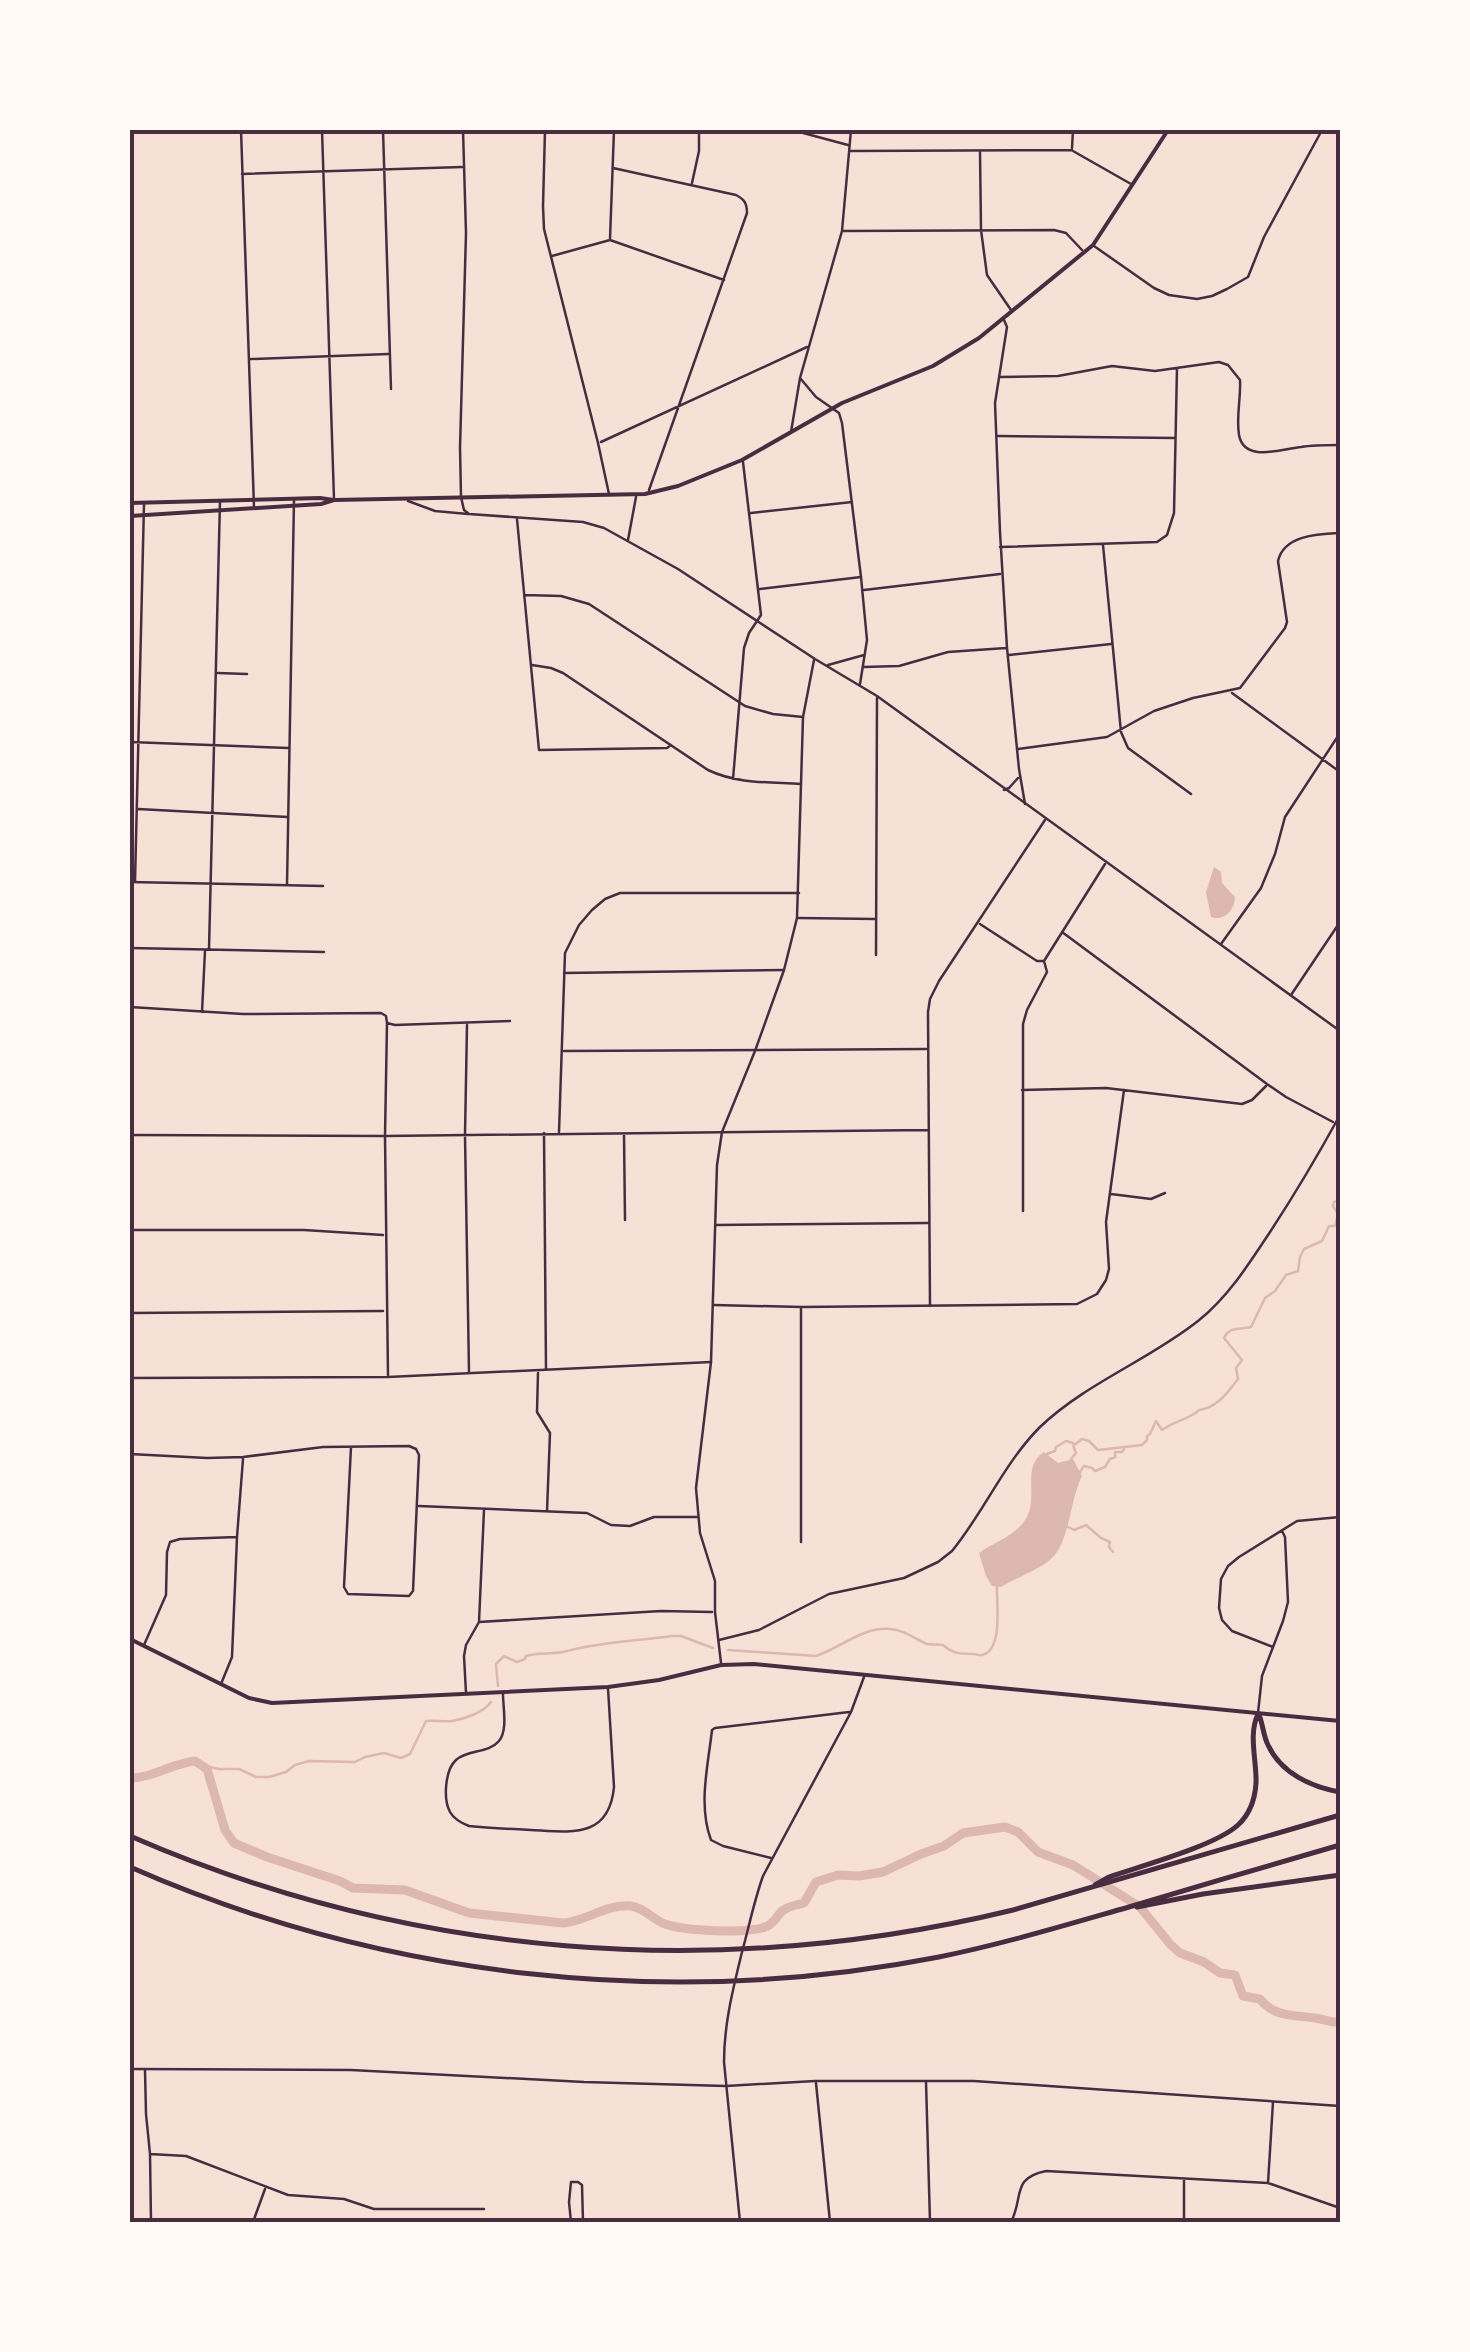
<svg xmlns="http://www.w3.org/2000/svg" width="1470" height="2352" viewBox="0 0 1470 2352" font-family="'Space Grotesk',sans-serif">
  <rect width="100%" height="100%" fill="#f7e1d7"/>
  <path fill="#dcb8b0" d="M1214 867 1221 872 1222 883 1235 897C1234 911 1225 921 1211 917L1206 892Z
    M1044 1452 1058 1463 1073 1459 1082 1476C1070 1499 1070 1542 1051 1559 1039 1570 1015 1578 1001 1587L992 1586 986 1576 979 1553C994 1542 1014 1537 1025 1520 1040 1498 1020 1467 1044 1452Z"/>
  <g fill="none" stroke-linecap="round" stroke-linejoin="round">
    <path stroke="#dcb8b0" stroke-width="2.5" d="M1047 1454 1055 1451 1056 1447 1066 1441 1073 1443
      M1071 1459 1076 1453 1073 1446 1082 1439 1089 1441 1098 1450 1142 1445 1147 1440V1436L1150 1434 1156 1421 1162 1430C1172 1422 1192 1418 1199 1410 1217 1408 1228 1392 1238 1379L1236 1368 1242 1360 1224 1338C1229 1326 1240 1330 1251 1327L1265 1298 1275 1291 1286 1275 1298 1271 1300 1257 1304 1249 1322 1241 1329 1226H1335L1338 1214 1333 1206 1334 1202 1340 1200
      M1080 1472 1084 1466 1092 1468 1095 1471 1105 1467 1110 1459 1115 1457V1452H1122L1124 1449
      M1066 1526 1074 1530 1086 1525 1101 1538 1110 1542 1109 1547 1113 1552
      M728 1650 816 1656C841 1648 861 1627 890 1629 905 1630 915 1639 927 1644 932 1645 938 1644 943 1645 953 1654 961 1654 974 1654 977 1654 979 1656 982 1655 1004 1650 996 1601 997 1585
      M498 1686 496 1664 504 1656 517 1662 525 1659 526 1656C539 1652 553 1655 567 1651 602 1642 637 1641 672 1636H681L713 1648
      M205 1766 219 1769H239L256 1777H269L286 1772 295 1765 309 1761 355 1762 365 1757 384 1753 401 1758 410 1754 426 1721C435 1720 444 1722 452 1721 465 1719 484 1712 491 1702"/>
    <path stroke="#dcb8b0" stroke-width="9" d="M130 1778C153 1778 173 1763 195 1761L207 1769 225 1830 234 1843 267 1857 340 1881 353 1888 405 1890 469 1913 563 1923C585 1922 605 1904 631 1906 645 1908 652 1919 665 1924 685 1931 746 1934 765 1927 774 1924 776 1917 782 1911 788 1906 796 1905 804 1903L816 1882 838 1875 859 1876 883 1872 921 1854 944 1846 963 1833 1005 1827 1018 1832 1038 1852 1073 1865 1140 1907 1170 1944 1180 1953 1204 1962 1220 1973 1235 1975 1243 1996 1260 1999C1274 2017 1294 2015 1315 2018 1324 2019 1331 2023 1340 2022"/>
    <path stroke="#4a2c40" stroke-width="2.5" d="M241 130 254 507
      M322 130 334 499
      M383 130 391 389
      M545 130 543 206 544 229 598 443 609 494
      M792 130 848 145
      M1072 148 1073 130
      M851 151 1072 150
      M980 151 981 230 987 275 1011 310
      M1073 151 1131 184
      M613 168 736 195C744 199 747 203 747 213L649 490
      M242 174 462 167
      M692 183 699 151V130
      M843 231 1054 230 1066 233 1082 250
      M610 239 614 130
      M1094 246 1154 288 1169 295 1197 299 1212 296 1227 289 1248 277 1264 237 1322 130
      M552 256 610 240 724 280
      M1004 320 1007 327 995 403 1000 532 1007 648 1019 769 1025 804
      M251 359 388 354
      M999 377 1058 376 1112 366 1155 371 1219 362 1228 365 1240 380C1241 398 1236 417 1239 435 1244 463 1282 449 1301 447 1313 445 1327 445 1340 445
      M998 436 1175 438
      M601 442 807 347
      M461 496 460 448 466 233 463 130
      M751 513 852 502
      M517 519 539 750 667 748 671 745
      M628 540 636 497
      M1103 545 1121 732 1128 748 1191 794
      M1000 547 1157 542 1167 535 1174 513 1177 368
      M760 589 861 577
      M864 590 1000 574
      M525 595 561 596 589 604 745 706 773 714 803 717
      M1009 655 1111 644
      M532 665 551 668 563 673 708 770C737 784 770 782 801 784
      M864 667 899 666 948 652 1006 648
      M218 673 247 674
      M1232 693 1340 772
      M130 742 288 748
      M1018 749 1107 737 1154 711 1193 698 1240 688 1285 628 1287 622 1278 561C1284 535 1318 534 1340 533
      M733 779 744 648 749 633 761 615 743 462
      M1004 790 1009 788 1018 778
      M138 809 288 817
      M130 882 323 886
      M135 882 144 504
      M287 885 294 500
      M799 918 875 919
      M980 924 1037 961H1044
      M1062 932 1267 1084 1286 1097 1333 1122
      M1221 944 1261 888 1275 854 1285 817 1340 733
      M130 948 324 952
      M209 949 220 501
      M876 955 877 698
      M564 973 784 970
      M1291 995 1340 922
      M130 1007 243 1014 381 1013 386 1016 387 1023 395 1025 510 1021
      M202 1012 205 951
      M387 1023 385 1136 388 1375
      M467 1025 465 1135 469 1372
      M564 1051 926 1049
      M1022 1090 1106 1088 1242 1104 1252 1100 1266 1086
      M559 1132 565 953 579 925 592 910 605 899 620 893H799
      M544 1133 546 1369
      M624 1134 625 1220
      M130 1135 385 1136 929 1130
      M1111 1194 1151 1199 1165 1193
      M1023 1211V1024L1027 1010 1047 972 1044 961 1105 864
      M716 1225 928 1223
      M130 1230H304L383 1235
      M714 1305 801 1307 1077 1304 1097 1294 1106 1280 1109 1269 1106 1222 1124 1090
      M930 1306 928 1012 930 999 939 981 1045 820
      M130 1313 383 1311
      M538 1373 537 1412 550 1433 547 1511
      M130 1378 388 1377 711 1362
      M130 1454 207 1458 243 1457 323 1447 409 1446 416 1449 419 1455 413 1591 409 1596 348 1594 344 1587 351 1447
      M419 1506 587 1513 611 1525 630 1526 654 1517H697
      M801 1542V1309
      M479 1622 661 1611 712 1612
      M719 1640 759 1630 829 1594 904 1578 938 1562 952 1551C984 1512 1004 1463 1040 1427 1086 1383 1149 1360 1198 1321 1228 1297 1249 1264 1270 1232 1295 1194 1318 1155 1340 1115
      M144 1645 166 1595 167 1552 170 1542 180 1539 237 1537
      M1273 1647 1232 1631 1222 1620 1219 1608 1221 1579 1228 1566 1239 1557 1297 1521 1340 1517
      M221 1684 232 1657 237 1537 243 1459
      M466 1693 464 1656 466 1645 479 1622 484 1510
      M503 1694C503 1708 508 1730 499 1741 488 1754 468 1749 456 1760 445 1770 443 1799 450 1812 454 1819 461 1823 469 1826 489 1828 510 1829 531 1830 571 1832 609 1839 614 1787L608 1688
      M1258 1713 1262 1676 1283 1621 1288 1602 1285 1537 1282 1531
      M771 1858 723 1846 711 1840C698 1805 708 1766 712 1730L715 1728 849 1712
      M145 2070 146 2114 150 2154 151 2222
      M926 2082 930 2222
      M816 2083 830 2222
      M150 2154 186 2156 288 2195 344 2199 374 2209H484
      M1268 2183 1273 2102
      M253 2222 265 2189
      M571 2222 569 2202 571 2182H578L582 2185 583 2222
      M740 2222 724 2062C724 2024 733 1989 742 1952 749 1927 754 1901 763 1876L851 1712 864 1677
      M1011 2222C1024 2197 1011 2178 1046 2171L1268 2183 1340 2208
      M1184 2222V2180"/>
    <path stroke="#4a2c40" stroke-width="2.5" d="M800 378 816 397 839 413 842 423 861 577 867 640 860 684
      M791 432 800 378 842 231 851 130
      M461 497 464 510 469 514 583 522 604 528 678 569 815 659 877 696 1340 1031
      M408 501 435 511 468 514
      M828 665 864 655
      M721 1663 715 1612V1581L700 1533 696 1488 711 1362 717 1165 722 1132 755 1051 784 970 797 918 803 717 814 660
      M130 2069 351 2070 584 2082 726 2086 815 2081H974L1340 2106"/>
    <path stroke="#4a2c40" stroke-width="4" d="M130 1639 249 1698 272 1703 608 1687 659 1680 721 1665 754 1664 1340 1721"/>
    <path stroke="#4a2c40" stroke-width="4" d="M130 503 320 498 334 500 645 494 678 486 742 460 842 403 933 366 979 338 1093 245 1168 130
      M130 516 321 504 334 500"/>
    <path stroke="#4a2c40" stroke-width="5" d="M1259 1715C1263 1724 1263 1735 1268 1745 1281 1773 1311 1787 1340 1792
      M130 1836C410 1958 717 1982 1013 1910L1340 1815
      M130 1867C383 1978 667 2010 939 1957 1003 1944 1066 1925 1129 1907 1199 1886 1270 1865 1340 1845
      M1095 1885 1109 1877C1141 1866 1215 1846 1238 1825 1250 1814 1255 1799 1256 1783 1257 1762 1248 1734 1258 1714
      M1137 1907 1203 1894 1340 1875"/>
  </g>
  <rect width="1470" height="2352" fill="none" stroke="#fffaf5" stroke-width="265"/>
  <rect x="132" y="132" width="1206" height="2088" fill="none" stroke="#4a2c40" stroke-width="4"/>
</svg>
